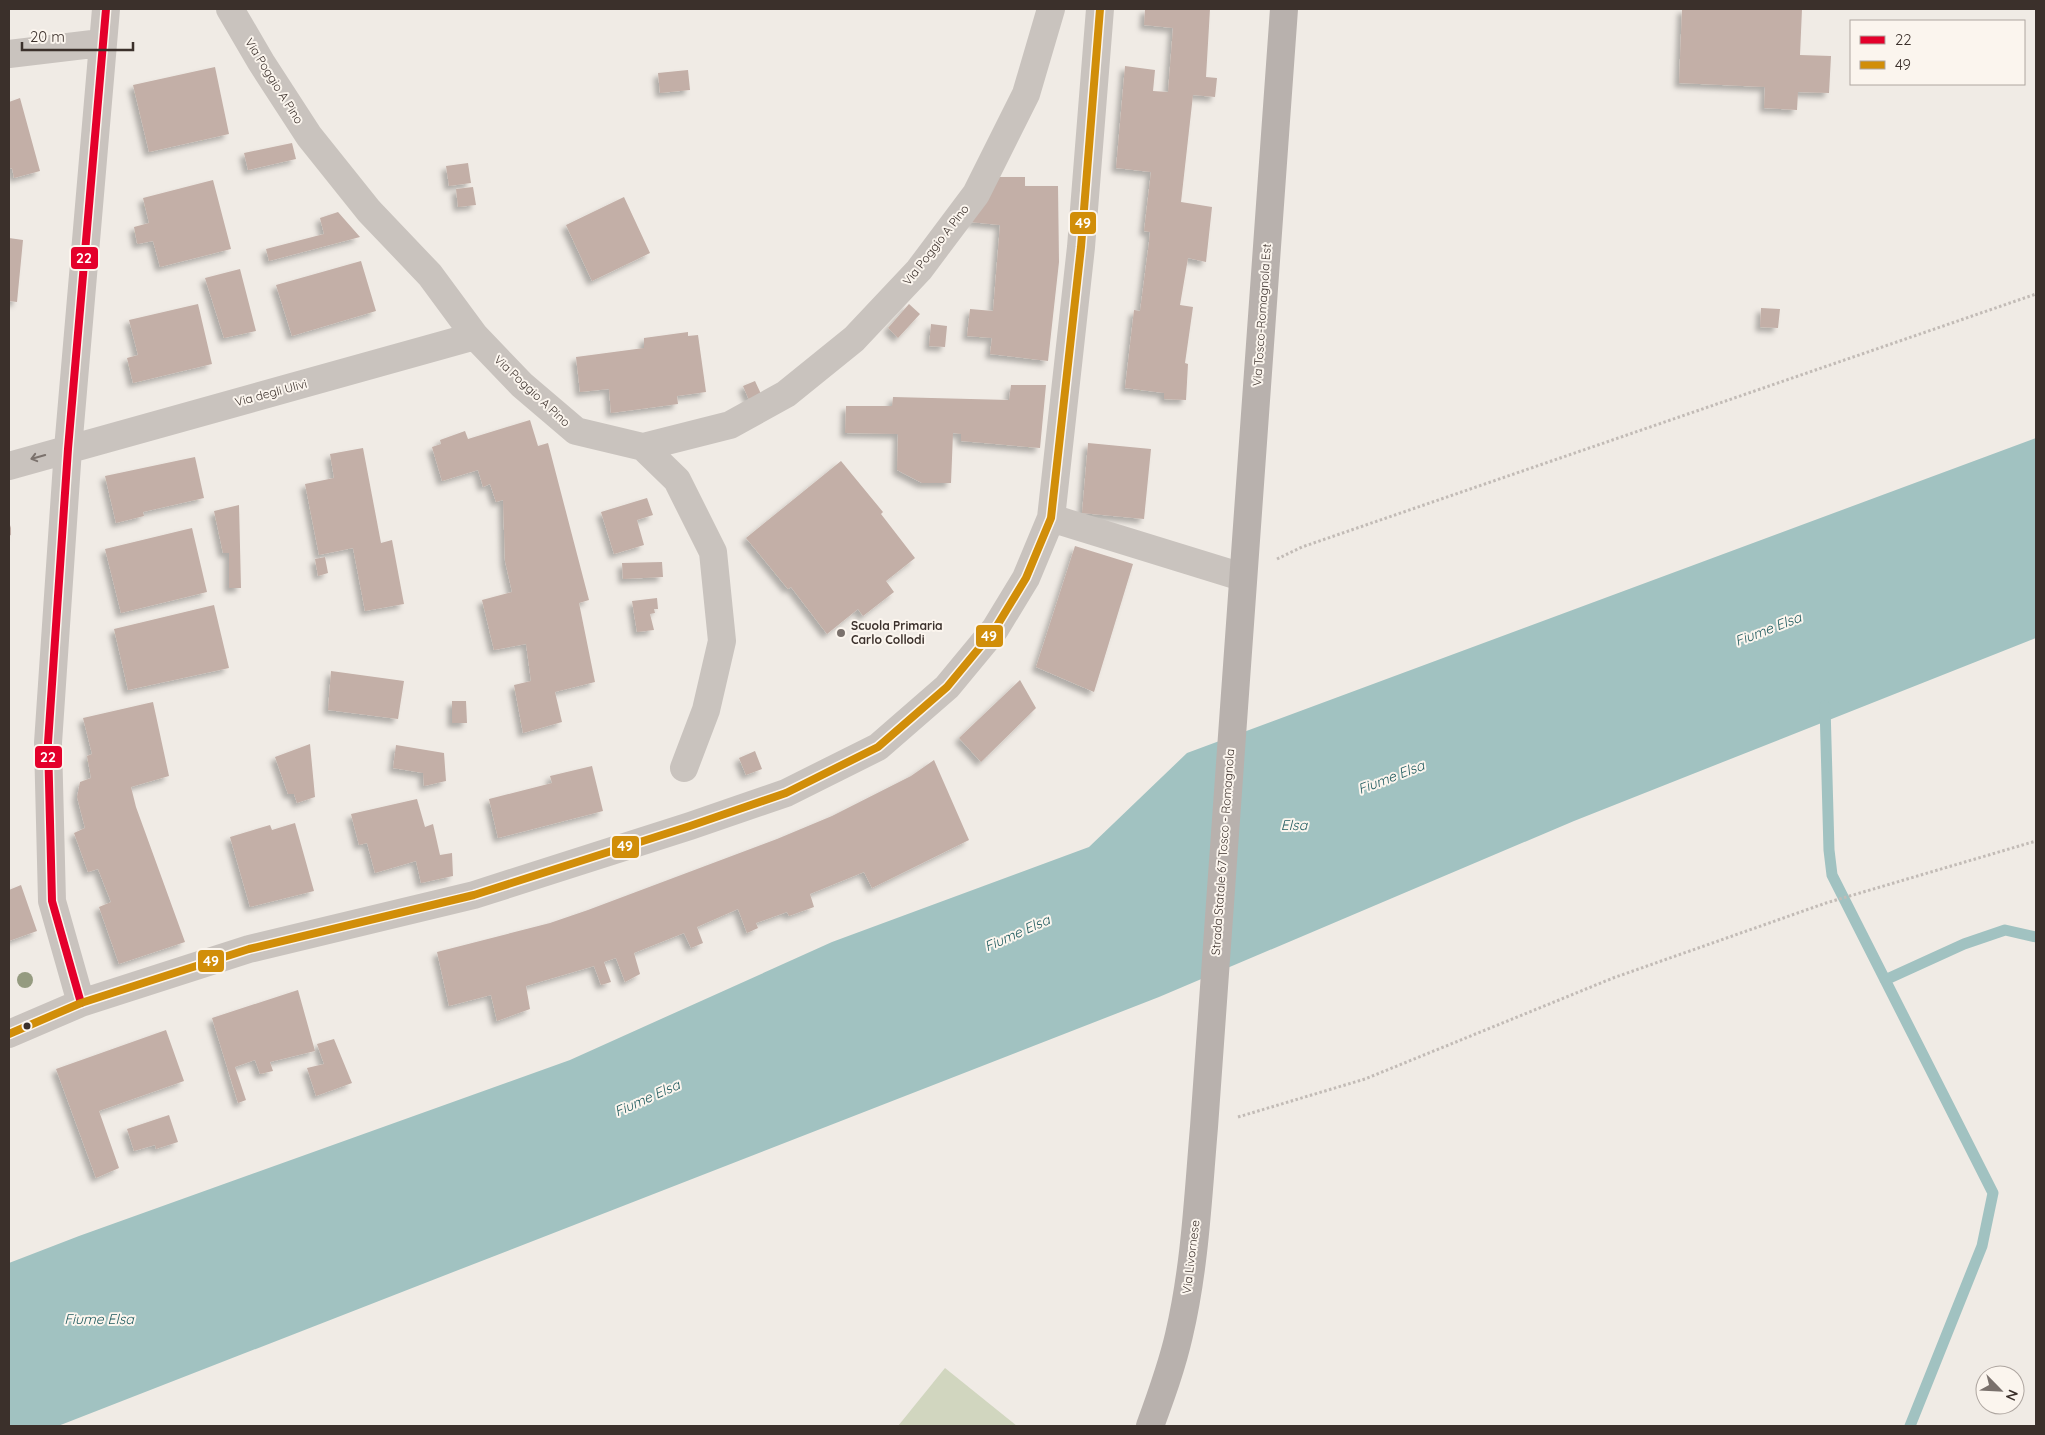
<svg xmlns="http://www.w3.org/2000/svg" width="2045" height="1435" viewBox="0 0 2045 1435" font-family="Quicksand,sans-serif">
  <defs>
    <filter id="shadow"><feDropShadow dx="-4.5" dy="4.5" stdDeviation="2.5" flood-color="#0004"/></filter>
  </defs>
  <rect width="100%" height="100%" fill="#f0ebe5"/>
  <path fill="#d1d6bf" d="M945 1368 1017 1426H898Z"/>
  <path fill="#a1c2c1" d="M2036 438V638L1574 821 1159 997 58 1426H9V1263L79 1236 570 1060 832 942 1089 847 1187 753Z"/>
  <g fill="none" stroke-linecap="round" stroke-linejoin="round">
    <path stroke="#a1c2c1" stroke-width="11" d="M1825 706 1829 850 1832 875 1993 1193 1982 1246 1910 1426
      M1885 980 1964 944 2005 930 2036 937"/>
  </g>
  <path fill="#c3afa7" filter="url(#shadow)" d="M1145 9H1210L1206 77 1217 78 1215 97 1193 95 1181 202 1212 207 1206 262 1188 258 1180 305 1193 307 1185 363 1188 364 1186 400 1164 399V393L1125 388 1134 310 1140 311 1149 242 1150 232 1144 231 1151 172 1116 168 1125 66 1155 70 1153 91 1168 92 1173 28 1144 25Z
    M1682 9H1802L1800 55 1831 56 1829 93 1798 92 1797 110 1764 108 1765 87 1679 83Z
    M215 67 229 134 149 152 133 85Z
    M688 70 690 90 660 93 658 73Z
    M20 98 40 171 14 178 12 168 9 169V102Z
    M292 143 296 159 248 170 244 153Z
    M468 163 471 183 449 186 446 166Z
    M997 177H1025V186H1058L1059 262 1048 361 990 354 992 338 967 336 970 309 993 311 1000 225 970 222Z
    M213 180 231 249 160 267 153 241 138 244 137 243 134 227 149 223 143 198Z
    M473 187 476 205 458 207 456 189Z
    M624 197 650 253 592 281 566 225Z
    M338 212 360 237 269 261 266 249 324 234 320 218Z
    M9 238 23 240 17 302 9 301Z
    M361 261 376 311 292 336 276 285Z
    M240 269 256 331 224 338 205 278Z
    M198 304 212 364 133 383 127 358 138 355 129 320Z
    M909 304 920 314 898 338 888 328Z
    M1761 308 1780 309 1778 328 1760 327Z
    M931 324 947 326 945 347 929 346Z
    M688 332V336L698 335 706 392 677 396 678 404 611 413 609 389 580 392 576 357 644 348V338Z
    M755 381 761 394 749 400 743 386Z
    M1011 385H1046L1040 448 961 441V434L953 433 951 483H922L897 470 898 434 845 433 846 406H892L893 397 1009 400Z
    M530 420 538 446 548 443 589 600 579 603 595 682 555 692 562 722 523 733 514 685 531 681 526 644 494 650 482 600 512 592 505 561 503 500 496 502 490 484 483 487 478 470 442 481 432 447 441 444 440 440 465 431 468 439Z
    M1088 443 1151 449 1144 519 1082 513Z
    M363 448 381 543 392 540 404 604 365 611 353 548 319 555 305 484 334 478 330 454Z
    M195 457 204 498 143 512 144 516 116 523 105 476Z
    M841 461 883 512 881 514 915 558 886 581 894 592 863 616 858 609 827 634 791 587 788 589 746 538Z
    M647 498 653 515 637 520 644 545 614 554 601 512Z
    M239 505 241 588H229V553H223L214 511Z
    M9 522 11 528V535L9 536Z
    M192 528 207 592 121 613 105 549Z
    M1075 546 1133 564 1094 692 1036 667Z
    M325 557 328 573 318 576 315 559Z
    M662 562 663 577 623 579 622 563Z
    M657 598 658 609H654L655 613 650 614 654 630 637 632 632 601Z
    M214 605 229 668 128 690 114 629Z
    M331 671 404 681 398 719 328 710Z
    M1020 680 1036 708 981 762 959 738Z
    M452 701H466L467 723H452Z
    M153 702 169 776 131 787 136 807 185 942 119 964 99 907 111 902 98 869 88 872 74 833 85 828 77 797 80 782 91 778 87 756 92 754 83 718Z
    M310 744 315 797 297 803 294 794H288L275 757Z
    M396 745 444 753 446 781 424 786 423 773 393 768Z
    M755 751 762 769 746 775 739 758Z
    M934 760 969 840 872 888 864 872 810 894 814 907 789 916 787 912 756 923 758 928 747 933 738 909 697 927 703 943 691 948 684 933 634 953 640 974 625 982 616 958 604 962 611 982 601 985 594 966 526 986 530 1009 497 1021 491 995 449 1006 437 952 550 923 588 910 777 839 832 816 911 776Z
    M592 766 603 811 498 838 489 799 552 783 550 776Z
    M417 799 425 827 433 824 440 855 452 853 453 876 421 883 416 861 375 873 367 843 359 845 351 814Z
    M295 823 314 891 250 907 230 837 270 825 272 830Z
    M21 885 37 931 9 941V890Z
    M298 990 315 1051 270 1062 273 1071 260 1074 255 1060 235 1067 246 1100 238 1103 212 1018Z
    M166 1030 184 1081 99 1111 119 1168 96 1178 56 1069Z
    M334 1039 352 1083 316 1096 307 1068 324 1064 317 1044Z
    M169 1115 178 1142 156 1149 155 1145 134 1151 127 1129Z"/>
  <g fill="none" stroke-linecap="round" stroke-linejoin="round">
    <path stroke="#c2bbb6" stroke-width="3" stroke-dasharray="2.5 2.5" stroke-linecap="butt" d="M1277 559 1302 547 2036 294
      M1238 1117 1365 1079 1613 978 1826 903 2036 841"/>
    <path stroke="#c9c3be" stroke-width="28" d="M230 9 261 62 309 136 369 211 430 275 475 336 522 385 576 431 643 447 730 425 786 394 854 339 919 270 976 194 1026 94 1051 9
      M9 54 101 43
      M643 447 677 480 713 552 722 641 706 710 684 768
      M9 466 475 336
      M1051 518 1242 577
      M81 1003 52 901 48 743 68 449 106 9
      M9 1034 81 1003 249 949 474 895 690 826 786 793 878 747 947 687 995 629 1026 578 1051 518 1081 247 1100 9"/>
    <path stroke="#b8b1ad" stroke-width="28" d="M1150 1426C1161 1396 1172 1366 1179 1335 1195 1267 1198 1196 1204 1127L1284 9"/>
    <defs>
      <path id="bus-1" d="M81 1003 52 901 48 743 68 449 106 9"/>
      <path id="bus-2" d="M9 1034 81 1003 249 949 474 895 690 826 786 793 878 747 947 687 995 629 1026 578 1051 518 1081 247 1100 9"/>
    </defs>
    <use href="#bus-1" stroke="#fbf5ee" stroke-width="11"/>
    <use href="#bus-2" stroke="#fbf5ee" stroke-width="11"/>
    <use href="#bus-1" stroke="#e4002b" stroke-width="8"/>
    <use href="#bus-2" stroke="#d18e09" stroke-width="8"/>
  </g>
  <circle fill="#959b80" cx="25" cy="980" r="8"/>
  <defs><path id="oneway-shaft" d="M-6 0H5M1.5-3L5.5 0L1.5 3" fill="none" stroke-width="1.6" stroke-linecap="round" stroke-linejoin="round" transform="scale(1.25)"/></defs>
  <use stroke="#7b726d" href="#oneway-shaft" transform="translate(38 457) rotate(164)"/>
  <circle fill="#7a716c" stroke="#fbf5ee" stroke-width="2" cx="841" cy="633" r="5"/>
  <circle fill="#3b302b" stroke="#fbf5ee" stroke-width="2" cx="27" cy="1026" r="4.5"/>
  <g text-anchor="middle" stroke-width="4" stroke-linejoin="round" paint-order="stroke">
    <g font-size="12" fill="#3b302b" stroke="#fbf5ee">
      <text transform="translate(274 81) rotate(58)" y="4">Via Poggio A Pino</text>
      <text transform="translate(936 245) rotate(-52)" y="4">Via Poggio A Pino</text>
      <text transform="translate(1262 315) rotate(-86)" y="4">Via Tosco-Romagnola Est</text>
      <text transform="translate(532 391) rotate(43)" y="4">Via Poggio A Pino</text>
      <text transform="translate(271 393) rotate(-15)" y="4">Via degli Ulivi</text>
      <text transform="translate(1223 852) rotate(-86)" y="4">Strada Statale 67 Tosco - Romagnola</text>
      <text transform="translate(1191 1257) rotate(-83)" y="4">Via Livornese</text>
    </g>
    <g font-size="12" font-weight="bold" fill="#3b302b" stroke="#fbf5ee" text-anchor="start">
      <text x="851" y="630">Scuola Primaria<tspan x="851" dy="14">Carlo Collodi</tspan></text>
    </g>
    <g font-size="14" font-style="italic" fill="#1f5a5e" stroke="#fbf5ee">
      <text transform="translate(1768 629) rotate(-21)" y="5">Fiume Elsa</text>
      <text transform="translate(1391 777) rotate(-21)" y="5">Fiume Elsa</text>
      <text x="1294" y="830">Elsa</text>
      <text transform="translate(1017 933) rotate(-24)" y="5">Fiume Elsa</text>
      <text transform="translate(647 1098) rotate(-24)" y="5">Fiume Elsa</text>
      <text x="99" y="1324">Fiume Elsa</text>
    </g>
  </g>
  <g stroke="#fbf5ee" stroke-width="2">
    <rect x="1069" y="211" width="28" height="24" rx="5" fill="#d18e09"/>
    <rect x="70" y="246" width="29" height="24" rx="5" fill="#e4002b"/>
    <rect x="975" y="624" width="29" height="24" rx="5" fill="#d18e09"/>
    <rect x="34" y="745" width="29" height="24" rx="5" fill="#e4002b"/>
    <rect x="611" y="835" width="29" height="24" rx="5" fill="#d18e09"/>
    <rect x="197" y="949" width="28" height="24" rx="5" fill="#d18e09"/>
  </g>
  <g font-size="14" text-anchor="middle" font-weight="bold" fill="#fff">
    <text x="1083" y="228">49</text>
    <text x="84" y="263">22</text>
    <text x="989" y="641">49</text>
    <text x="48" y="762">22</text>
    <text x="625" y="851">49</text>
    <text x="211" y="966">49</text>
  </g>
  <rect width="2045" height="1435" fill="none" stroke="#3b302b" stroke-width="20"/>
  <rect x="1850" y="20" width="175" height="65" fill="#fbf5ee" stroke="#aea6a0"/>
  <rect x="1860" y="36" width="25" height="8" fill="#e4002b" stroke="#aea6a0"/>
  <text x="1895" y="45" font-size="15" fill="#3b302b">22</text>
  <rect x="1860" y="61" width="25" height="8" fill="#d18e09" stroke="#aea6a0"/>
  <text x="1895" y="70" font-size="15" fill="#3b302b">49</text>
  <g transform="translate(2000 1390) rotate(114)"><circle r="24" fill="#fbf5ee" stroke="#aea6a0"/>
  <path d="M0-4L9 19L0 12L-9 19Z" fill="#7a716c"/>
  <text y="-8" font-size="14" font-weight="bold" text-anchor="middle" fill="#3b302b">N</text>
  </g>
  <path d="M22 42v8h111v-8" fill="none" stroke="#3b302b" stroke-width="2.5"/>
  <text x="30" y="42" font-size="15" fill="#3b302b" stroke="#fbf5ee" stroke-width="4" paint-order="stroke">20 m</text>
</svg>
